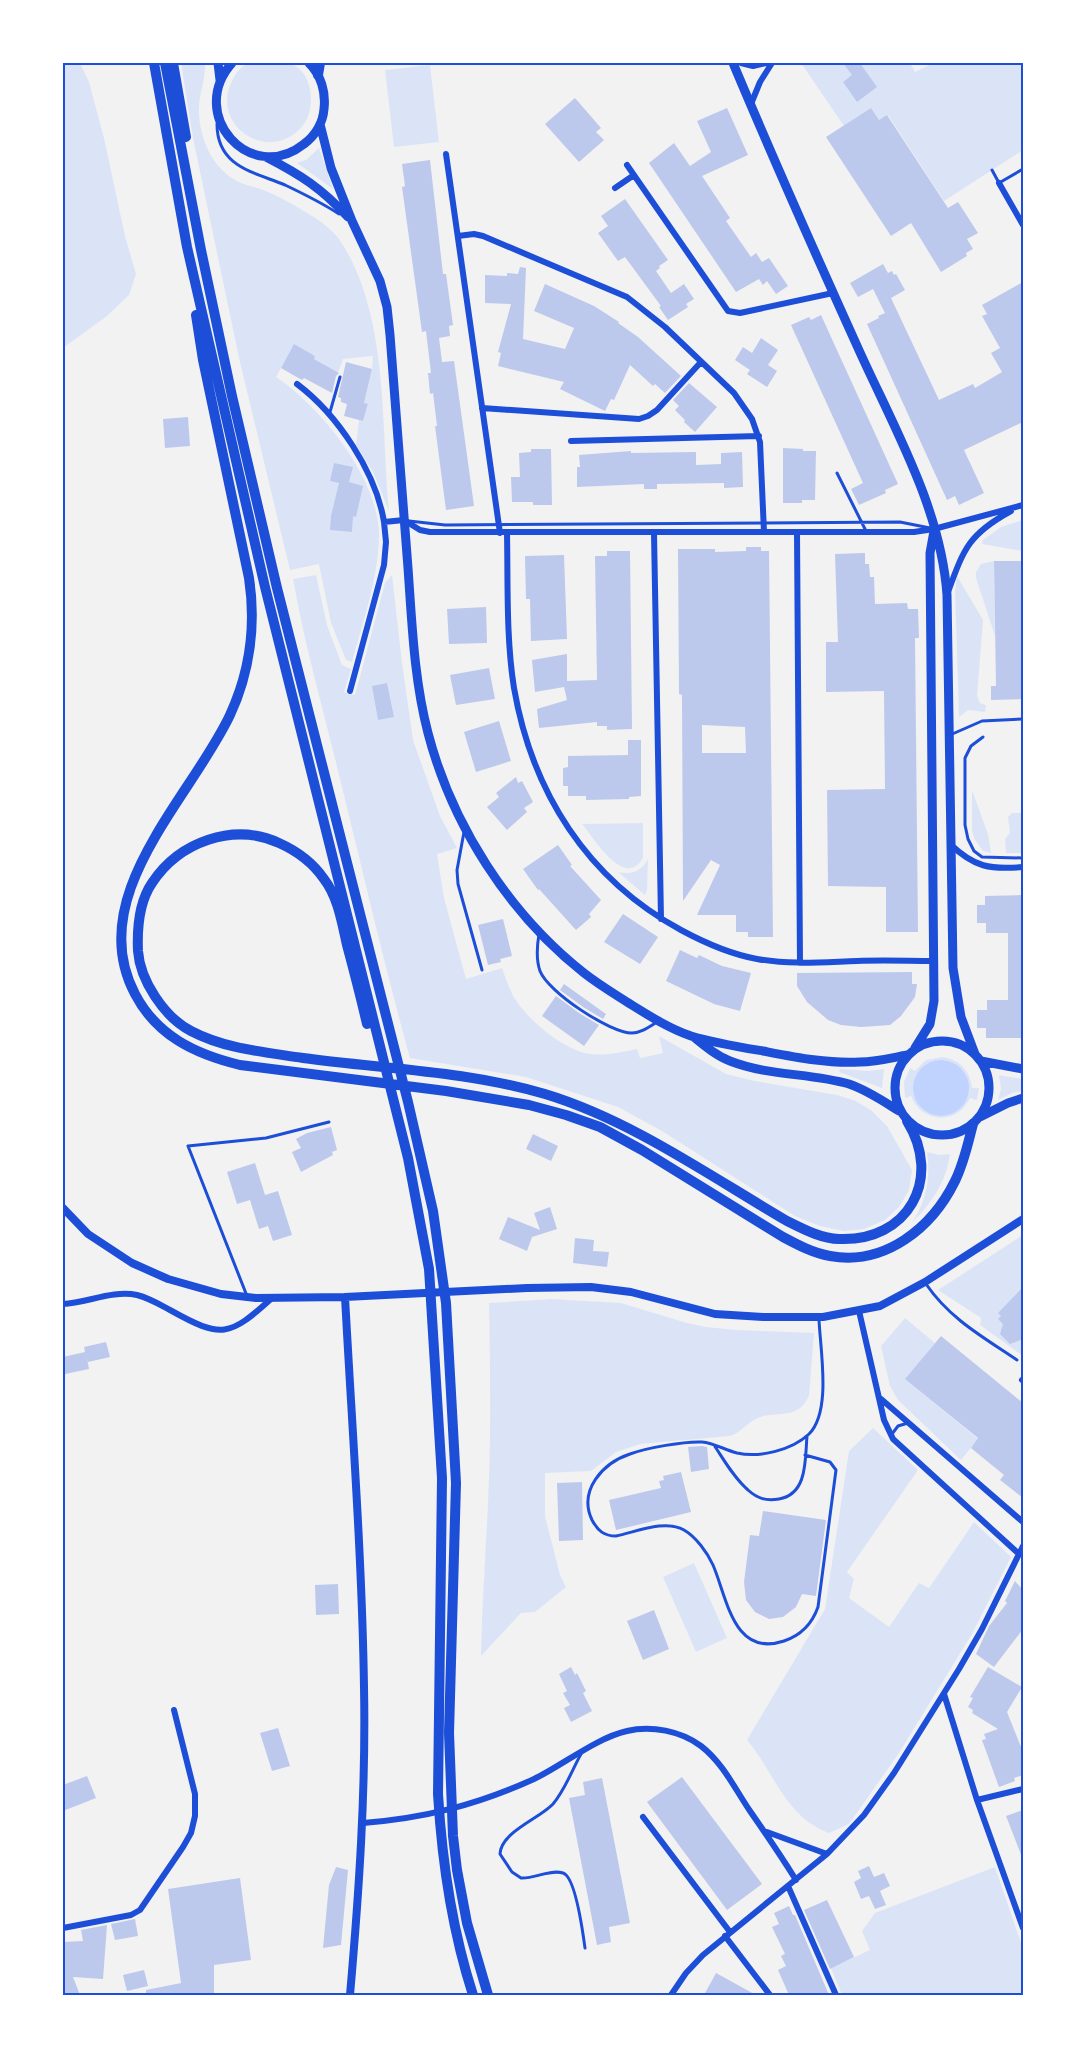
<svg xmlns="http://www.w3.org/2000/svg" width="1086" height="2058" viewBox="0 0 1086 2058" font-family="'DM Sans',sans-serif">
  <rect width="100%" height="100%" fill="#f2f2f2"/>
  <path fill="#dbe4f7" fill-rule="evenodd" d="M63 63H80L89 82 104 138 125 236 136 274 129 295 107 316 63 348Z
    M181 63H205C206 80 198 95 199 113 200 141 214 171 241 183 248 186 256 187 263 190 281 197 296 206 312 216 322 222 332 230 339 239 389 312 381 425 389 511L373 472 356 446 359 420 363 421 368 405 364 403 372 369 373 356 343 359 338 373 314 359 315 356 294 345 276 377C321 407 380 480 379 537 378 580 363 621 352 662L346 660 331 623 319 564 290 570 239 358 193 138Z
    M249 63C261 63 280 60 291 64 313 72 316 107 304 124 272 167 207 126 233 79 236 72 242 66 249 63Z
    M801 63H910L915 72 933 63H1023V150L944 201 888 115 879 120 871 108 844 126Z
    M430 65 439 142 394 147 385 70Z
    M319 148 333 189 297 163 306 160Z
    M1023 520V551L982 544 983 540 1001 527Z
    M994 561 995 636 976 578V572L981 564Z
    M316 575 327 625 342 665 351 669 344 692 355 695 385 583 392 575 402 663 413 740 440 816 457 848 437 854 444 898 466 979 502 968C506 979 510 992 517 1002 532 1023 565 1051 591 1054 607 1056 621 1052 637 1049L640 1058 663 1053 659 1036 726 1074 755 1081 837 1095 856 1101 872 1111 887 1126 912 1170 909 1190 899 1207 885 1220 864 1229 844 1231 820 1226 795 1216 662 1131 618 1107 526 1077 410 1058C384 965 363 872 340 779 324 712 305 647 293 579Z
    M957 576 983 620 977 696 980 703 986 705 985 712 968 710 959 717 955 591Z
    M972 790 988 834 991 853 983 851 975 840 972 831Z
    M1012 813H1023V853H1006L1005 839 1010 833 1008 817Z
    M643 823V858C624 890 594 838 582 824Z
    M648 859 647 890 645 895 618 872C631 875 641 872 648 859Z
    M942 1057C959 1059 970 1070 972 1088H979L977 1100 970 1098C958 1125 922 1124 911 1096L905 1098 904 1082 910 1068 915 1071 926 1060ZM945 1060C963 1065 971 1077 966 1094 965 1099 964 1103 961 1107 958 1111 954 1111 949 1112 936 1116 924 1115 917 1102 911 1091 913 1081 919 1071Z
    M840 1069 869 1071 884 1069 882 1088 839 1072Z
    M999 1075 1023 1079V1091L1012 1093 998 1100 1001 1089Z
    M927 1152 939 1155 950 1154C946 1183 932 1202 912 1223 926 1202 931 1178 927 1152Z
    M1023 1235V1356L980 1325 981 1318 938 1290Z
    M551 1299 621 1303 687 1323 706 1327 737 1330 814 1333 809 1396C796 1423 775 1408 754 1420 745 1425 740 1433 730 1436L640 1444 616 1452 591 1471 545 1473V1516L560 1575 566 1587 535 1612 521 1613 481 1656C482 1597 487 1537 489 1478 491 1419 490 1361 489 1303Z
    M905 1318 935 1343 906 1379 978 1439 961 1460 898 1400 890 1386 881 1346Z
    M873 1428 918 1470 847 1572 854 1579 849 1598 889 1627 919 1583 929 1588 974 1522 1011 1557 972 1634 899 1753 849 1824 829 1833C785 1817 775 1773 747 1740L825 1609 849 1451Z
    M694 1563 727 1638 696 1652 663 1577Z
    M995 1867 1023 1949V1995H842L831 1968 870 1950 862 1931 875 1913Z"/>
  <path fill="#bfd3fe" d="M913 1088a28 28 0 1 1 56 0a28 28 0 1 1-56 0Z"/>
  <path fill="#bdc9ec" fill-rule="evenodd" d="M843 63H860L877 87 857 102 843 82 852 75Z
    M575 98 601 128 596 132 604 140 579 162 545 124Z
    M727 108 748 155 702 176 730 218 726 221 751 257 756 253 762 262 769 258 788 286 776 294 767 281 763 285 759 279 736 292 649 163 674 143 690 166 711 152 697 121Z
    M871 108 879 120 887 115 948 208 958 202 978 233 967 239 973 249 966 253 967 256 941 272 911 223 891 236 826 137Z
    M430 160 443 274H446L453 325 449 326 450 336 439 338 442 362 454 361 474 506 446 510 435 426H437L433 393 430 394 428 373H431L426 331 422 332 402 187 405 186 402 164Z
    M625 199 668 260 659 266 660 268 656 271 671 293 684 284 694 299 686 304 688 307 668 320 659 307 661 306 625 257 618 261 598 233 608 226 601 216Z
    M883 264 888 273 892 271 894 275 896 274 905 290 891 298 939 400 973 384 975 388 1002 372 991 353 1000 348 982 316 987 314 982 305 1023 282V422L964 450 984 493 959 505 955 496 947 500 867 324 879 318 878 316 885 313 873 289 858 297 850 283Z
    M520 267 526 268 523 339 565 349 574 328 534 311 545 284 594 306 619 322 618 323 638 337 681 376 665 393 655 384 653 386 630 365 614 400 611 399 605 411 560 389 564 382 498 366 501 353 498 352 511 304 485 303V275L507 276V273L518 274Z
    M821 315 898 484 885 490 886 493 859 505 851 489 863 483 791 325 809 317 811 320Z
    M761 338 778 350 768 365 777 371 767 387 747 374 750 370 735 360 743 347 752 353Z
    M294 344 315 356 314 359 339 373 336 376 332 393 304 378 302 380 281 368Z
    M346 362 372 369 364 403 368 404 363 421 344 416 347 404 341 402V398L338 397Z
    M689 383 717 407 695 432 684 422 685 420 675 410 679 406 673 400Z
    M188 417 190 446 165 448 163 419Z
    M783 448 803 449V451H816L815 500H802V503H783Z
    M531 449H551L552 505H533V502H512L511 477H520L519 453 531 452Z
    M631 451V453L696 452V465L721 464V453L742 452 743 487 724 488V483L661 484H657V489H644V484L577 487V467H580L579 455Z
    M334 463 353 467 349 482 363 486 356 517 353 516 352 532 330 530 331 516 339 483 330 481Z
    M746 547H761V551H769L773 937H748V932H736V915H697L720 865 711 860 683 901 682 695 679 694 678 549H715V552L746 551ZM702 725 745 727 746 753H702Z
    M607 551H630L632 729 607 730V726H597V722L539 728 537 709 567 700 564 687 535 692 532 660 567 654V681L597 680 595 556H607Z
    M865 553V564H869L870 577H874L875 604 907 603 908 609H918L919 638H915L918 932H886V887L828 886 827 790 885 789 884 691 826 692V642H838L835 554Z
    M564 555 567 639 531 641 530 599H526L525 556Z
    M994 561H1023V699L991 700V686H996Z
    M486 607 487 643 449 644 447 609Z
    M489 668 495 699 456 705 450 675Z
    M387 683 394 717 378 720 372 686Z
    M499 721 511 761 476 772 464 732Z
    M628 740H641V796L629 797V799L586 800V796H568V786H563V768L568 767V756L628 755Z
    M516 777 518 783 522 781 533 802 524 808 527 812 507 830 487 807 499 797 496 793Z
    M558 845 572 865 570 866 601 900 589 914 591 917 576 930 539 889 538 890 523 869Z
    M1023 895V1038H986V1028H977V1010H987V1000H1008V933H986V923H977V905H985V896Z
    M623 914 658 937 640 964 604 942Z
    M503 919 512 956 500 959 501 962 488 965 478 925Z
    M680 950 697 958 699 955 722 966 751 973 740 1011 714 1004 666 981Z
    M912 972V984H917L915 997 901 1016 890 1025 861 1027 841 1025 828 1020 807 1002 797 986V973Z
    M564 984 606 1014 603 1019 583 1007 560 990Z
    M556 996 579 1013 599 1025 584 1046 542 1016Z
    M331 1127 337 1150 332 1152 333 1155 301 1172 292 1152 301 1148 296 1139 307 1133Z
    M533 1134 558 1146 551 1161 526 1149Z
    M255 1163 265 1195 278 1191 292 1235 273 1241 268 1226 259 1229 250 1200 237 1204 227 1172Z
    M550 1207 557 1229 532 1237 527 1251 499 1239 508 1217 540 1230 534 1213Z
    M575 1238 594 1240 593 1251 609 1252 607 1267 573 1263Z
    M1023 1287V1339L1010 1344 1000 1334 1003 1324 998 1319 1001 1316 998 1313Z
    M941 1336 1023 1403V1498L1000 1480 1004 1475 971 1448 978 1438 905 1379Z
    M106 1342 110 1357 88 1362 87 1358 89 1369 65 1374 63 1357 85 1352 84 1347Z
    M702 1446 707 1447 709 1469 691 1472 688 1447Z
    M681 1472 691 1512 616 1530 609 1500 661 1488 659 1481 664 1480 663 1476Z
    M582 1482 583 1540 559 1541 557 1483Z
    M763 1511 826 1520 816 1596 802 1594 796 1607 783 1617 769 1619 755 1612 746 1600 744 1582 750 1535 759 1536Z
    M1015 1581 1023 1590V1629L994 1667 976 1654 989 1626 1007 1603 1005 1601Z
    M338 1584 339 1614 316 1615 315 1585Z
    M654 1610 669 1649 643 1660 627 1621Z
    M571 1667 575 1675 577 1673 586 1691 583 1693 592 1711 571 1722 564 1708 570 1705 563 1693 567 1691 559 1674Z
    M988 1667 1022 1687 1007 1712 1023 1752V1775L1014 1778 1015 1781 999 1787 982 1740 986 1739 984 1734 998 1729 972 1713 973 1710 968 1707 973 1698 970 1697Z
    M278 1728 290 1766 272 1771 260 1733Z
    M87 1776 96 1798 63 1811V1785Z
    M682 1777 762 1884 727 1910 647 1802Z
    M602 1778 630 1923 609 1927 611 1942 597 1945 569 1798 585 1795 583 1782Z
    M1023 1810V1857H1022L1006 1816Z
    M869 1866 874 1877 884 1873 890 1886 880 1891 886 1905 875 1909 869 1896 861 1899 854 1882 861 1878 858 1871Z
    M336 1867 348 1870 341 1945 323 1948 329 1885Z
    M240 1878 251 1960 214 1965V1995H146V1990L181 1983 168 1889Z
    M827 1900 854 1957 830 1969 804 1910Z
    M789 1906 793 1915H795L829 1995H789L778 1970 786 1966 781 1956 785 1954 772 1927 779 1924 774 1913Z
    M135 1919 138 1936 115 1940 111 1924Z
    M107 1925 103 1979 73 1977 80 1995H63V1942L83 1941 81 1930Z
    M144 1970 148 1986 127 1991 123 1975Z
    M716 1973 756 1995H704Z"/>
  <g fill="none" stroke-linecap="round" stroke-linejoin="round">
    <path stroke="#1d4ed8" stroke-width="3" d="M217 124C217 167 254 172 285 185 304 194 322 203 339 214
      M992 170 999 183 1023 169
      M330 412 340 377
      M837 473 866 531
      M409 521 445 525 900 522 930 528
      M950 735 982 721 1023 719
      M983 737 971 746 965 758V825L968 839 974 851 982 857 1023 858
      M464 832 457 870 458 884 482 970
      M539 934C537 946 536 960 540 971 548 992 610 1033 632 1033 641 1033 649 1027 657 1022
      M926 1284C950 1319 983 1337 1017 1360
      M247 1296 188 1146 266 1138 329 1122
      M892 1434 898 1426 908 1423
      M714 1445C724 1460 734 1478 748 1490 758 1499 766 1501 779 1499 808 1494 805 1459 807 1436
      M805 1455 830 1462 836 1470 818 1607C812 1624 802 1635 784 1641 733 1658 727 1597 713 1565 707 1552 696 1537 684 1530 665 1519 636 1532 616 1536 604 1536 598 1531 592 1520 578 1490 603 1463 630 1454 646 1448 685 1441 702 1442 714 1443 725 1450 737 1453 760 1458 792 1450 809 1434 832 1411 820 1349 819 1319
      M581 1754C572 1770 565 1790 553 1804 539 1819 501 1832 500 1854L512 1872 521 1878C534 1879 550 1869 563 1873 576 1877 583 1934 585 1948"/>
    <path stroke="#1d4ed8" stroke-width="6" d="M741 63 753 66 766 63
      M751 104 760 82 772 63
      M446 154 500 533
      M627 165 728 311 740 313 833 293
      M999 183 1023 225
      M615 188 634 175
      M458 236 474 234 483 236 627 297 665 327 734 393 752 419 760 442 764 532
      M297 384C337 414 376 472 384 522L404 520 420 530 430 532H914L934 529 1023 505
      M482 408 639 419 648 416 657 410 701 362
      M571 441 759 436
      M797 532 800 963
      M507 533C508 583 506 638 514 688 532 792 587 879 681 930 705 943 730 954 757 959 790 965 824 962 857 961 883 960 908 961 934 961
      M654 533 661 919
      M948 592C964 548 969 534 1011 511
      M350 691 384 565 386 542 384 522
      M950 844C974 867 990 870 1023 867
      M63 1304C87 1303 112 1290 137 1295 149 1298 159 1304 170 1310 222 1339 229 1337 272 1298
      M859 1311 884 1420 893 1439 1019 1554
      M1022 1380 1023 1379
      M881 1399 1023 1522
      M944 1694 977 1800 1023 1928
      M977 1800 1023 1789
      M643 1817 730 1932
      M363 1823C425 1818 477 1805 534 1779 563 1765 596 1738 627 1731 651 1725 681 1731 701 1746 723 1763 735 1789 750 1811 766 1834 781 1856 796 1880
      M767 1832 827 1854
      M788 1886 836 1995
      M63 1928 131 1915 140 1910 183 1847 191 1833 195 1816V1794L174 1710
      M725 1936 770 1995
      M671 1995 686 1973 703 1955 827 1854 864 1815 894 1773 959 1669 982 1629 1023 1546"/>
    <path stroke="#1d4ed8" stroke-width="8" d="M63 1208 88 1234 132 1263 168 1279 221 1294 256 1298 345 1297 527 1288 591 1287 631 1292 715 1314 763 1317H823L880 1306 925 1282 1023 1219
      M345 1297C352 1427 362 1557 364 1687 366 1790 359 1892 350 1995"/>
    <path stroke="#1d4ed8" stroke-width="9" d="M218 63 220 80
      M232 63C186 115 251 186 304 144 315 136 323 123 324 109 326 92 321 75 309 63
      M733 63C773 158 815 253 858 348 893 426 941 508 947 595L953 968 961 1017 975 1054
      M320 124 331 168 352 221 380 281 387 307 390 335C396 413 402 491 408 568 412 623 414 680 428 733 452 825 509 914 584 973 598 984 613 993 627 1002 648 1015 668 1028 691 1036 714 1043 739 1047 763 1051 794 1057 828 1064 860 1062 876 1062 891 1058 907 1055
      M266 157C301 175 321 188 348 217
      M695 1038C706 1047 717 1056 730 1061 768 1076 811 1073 849 1084 867 1090 883 1101 899 1111
      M895 1088a47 47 0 1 1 94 0a47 47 0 1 1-94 0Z
      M915 1048 930 1024 934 1001 930 553 934 531
      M981 1061 1023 1069
      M980 1117 1008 1103 1023 1098"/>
    <path stroke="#1d4ed8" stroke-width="10" d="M154 63 187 247 265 587 408 1158 429 1269 442 1478 438 1794C442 1862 452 1930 473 1995
      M165 63 201 250 232 396 277 588 408 1102 433 1211 446 1303 456 1483 449 1733 453 1836 457 1870 467 1923 488 1995
      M173 63 186 137
      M318 75 320 63
      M196 315 203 360 249 578C256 624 250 672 230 715 191 798 83 896 135 994 157 1036 195 1054 240 1065L446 1091 529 1105 566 1115 600 1127 642 1150 783 1237C798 1245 813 1253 830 1256 885 1266 932 1228 955 1181 964 1163 968 1143 973 1124
      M367 1024C361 998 354 971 347 945 342 923 338 897 324 879 313 863 297 851 279 843 233 822 179 842 152 883 139 902 137 928 138 951 140 980 164 1017 191 1031 225 1049 265 1052 303 1058 384 1069 467 1071 545 1094 631 1120 710 1176 787 1221 803 1229 822 1239 839 1239 908 1242 943 1179 907 1121"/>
  </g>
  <rect width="1086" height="2058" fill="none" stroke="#ffffff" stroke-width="129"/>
  <rect x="64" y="64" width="958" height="1930" fill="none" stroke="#1d4ed8" stroke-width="2"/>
</svg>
